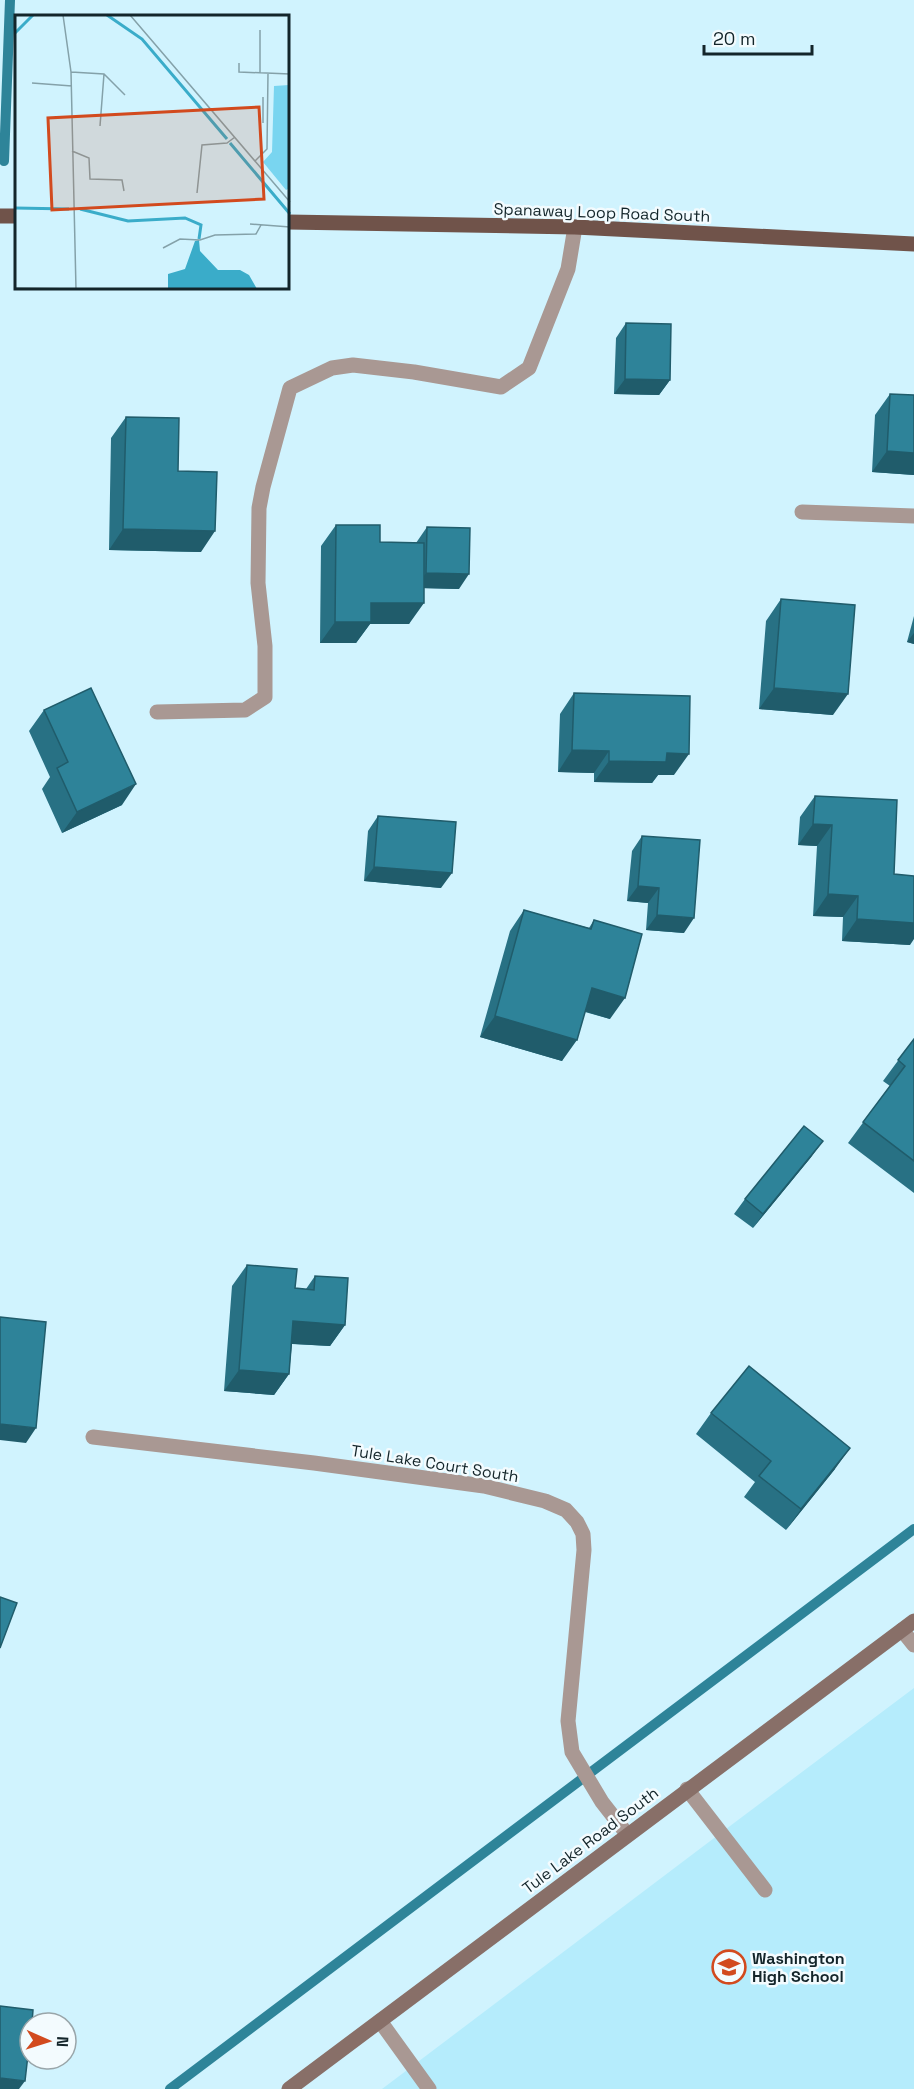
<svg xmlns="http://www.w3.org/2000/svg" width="914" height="2089" viewBox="0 0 914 2089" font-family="'Space Grotesk',sans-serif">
  <rect width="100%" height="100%" fill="#d0f3fe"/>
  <path fill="#b5ecfc" d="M914 1688V2089H382L738 1820Z"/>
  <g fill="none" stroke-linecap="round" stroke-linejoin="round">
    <path stroke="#2e8499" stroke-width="10" d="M4 161 10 0
      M170 2089 914 1529"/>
    <path stroke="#a99893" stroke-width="15" d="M802 512 914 516
      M157 712 245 710 265 697V646L258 583 259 508 263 487 290 388 332 368 353 365 414 372 501 387 529 368 568 269 575 227
      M902 1630 914 1645
      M687 1789 765 1890
      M380 2021 429 2089"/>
    <path stroke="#a99893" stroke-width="15" d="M93 1437 314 1463 484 1486 545 1501 566 1510 577 1522 583 1534 584 1550 568 1721 572 1752 602 1802 627 1834"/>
    <path stroke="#886f68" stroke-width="15" d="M289 2089 914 1621"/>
    <path stroke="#70534a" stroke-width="15" d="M0 216H16
      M288 222 575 227 914 244"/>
  </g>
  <path fill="#287184" d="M626 323 670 380 659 395 614 394 616 338Z
    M890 394 914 475 872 472 875 415Z
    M126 417 178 471 201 552 109 550 111 438Z
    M336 525 380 542 416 543 427 527 459 589 424 588 409 624H370L356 643H320L321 546Z
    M781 599 833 715 759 709 766 621Z
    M914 616V644L907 642Z
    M574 693 674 775H658L652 783 594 782V773L558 772 560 714Z
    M44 710 122 805 62 833 42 789 50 777 29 731Z
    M815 796 894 874 910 945 842 941 843 917 813 916 817 846 798 845 800 817Z
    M378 816 441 888 364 881 368 831Z
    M642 836 684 933 646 930 648 903 627 901 632 851Z
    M524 910 589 928 594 920 610 1019 585 1012 562 1061 480 1037 510 931Z
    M914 1039V1193L848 1143 890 1086 883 1081Z
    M812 1156 753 1228 734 1214 745 1199Z
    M247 1265 295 1288 306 1289 315 1276 345 1325 330 1346 292 1344 289 1374 274 1395 224 1391 232 1286Z
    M711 1413 835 1469 786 1530 744 1497 755 1482 696 1434Z"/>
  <path fill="#205c6b" d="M625 379 670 380 659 395 614 394Z
    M887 451 914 453V475L872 472Z
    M123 529 215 531 201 552 109 550Z
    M426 573 469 574 459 589 416 588Z
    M371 603H424L409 624H370L356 643H320L335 622Z
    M914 633V644L907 642Z
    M774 688 848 694 833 715 759 709Z
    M572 750 609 751 594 773 558 772Z
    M667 753 689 754 674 775H658L652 783 594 782 609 761Z
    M136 784 122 805 62 833 77 812Z
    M813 824 832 825 817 846 798 845Z
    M374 867 452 873 441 888 364 881Z
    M638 886 659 888 648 903 627 901Z
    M828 894 858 896 843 917 813 916Z
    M657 915 694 918 684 933 646 930Z
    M857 919 914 923V939L910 945 842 941Z
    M592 988 625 998 610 1019 577 1009Z
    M495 1016 577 1040 562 1061 480 1037Z
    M823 1141 812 1156 753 1228 763 1214Z
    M293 1321 345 1325 330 1346 278 1343Z
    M239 1370 289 1374 274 1395 224 1391Z
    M0 1424 36 1428 26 1443 0 1440Z
    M850 1448 835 1469 786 1530 801 1509Z
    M0 2078 25 2081 19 2089H0Z"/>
  <path fill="#2e8399" stroke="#205c6b" stroke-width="1.5" d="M626 323 671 324 670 380 625 379Z
    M890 394 914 395V453L887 451Z
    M126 417 179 418 178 471 217 472 215 531 123 529Z
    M336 525H380V542L424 543V603H371V622H335Z
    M427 527 470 528 469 574 426 573Z
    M781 599 855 605 848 694 774 688Z
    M91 688 136 784 77 812 57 768 68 762 44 710Z
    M574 693 690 696 689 754 667 753 666 762 609 761V751L572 750Z
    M815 796 897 800 894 874 914 876V923L857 919 858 896 828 894 832 825 813 824Z
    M378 816 456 822 452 873 374 867Z
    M642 836 700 840 694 918 657 915 659 888 638 886Z
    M524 910 591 929 594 920 642 934 625 998 592 988 577 1040 495 1016Z
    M914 1039V1161L863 1122 905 1066 898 1060Z
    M804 1126 823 1141 763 1214 745 1199Z
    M247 1265 297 1269 295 1288 314 1290 315 1276 348 1278 345 1325 293 1321 289 1374 239 1370Z
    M0 1317 46 1322 36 1428 0 1424Z
    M749 1366 850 1448 801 1509 759 1476 771 1461 711 1413Z
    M0 1597 17 1603 0 1648Z
    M0 2006 33 2010 32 2023H30V2037L25 2081 0 2078Z"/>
  <defs>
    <symbol id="school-ring" viewBox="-11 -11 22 22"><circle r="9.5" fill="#f3fbfe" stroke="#d24a1e" stroke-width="1.5"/><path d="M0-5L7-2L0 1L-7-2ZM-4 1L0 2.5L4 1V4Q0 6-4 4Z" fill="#d24a1e"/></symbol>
  </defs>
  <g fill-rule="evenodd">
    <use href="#school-ring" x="710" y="1948" width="38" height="38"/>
  </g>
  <g text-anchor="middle" stroke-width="5" stroke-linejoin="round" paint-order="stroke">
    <g font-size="16" fill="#13252a" stroke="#f3fbfe">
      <text transform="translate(602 212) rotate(2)" y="6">Spanaway Loop Road South</text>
      <text transform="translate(435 1463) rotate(9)" y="6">Tule Lake Court South</text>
      <text transform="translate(590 1840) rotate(-37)" y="6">Tule Lake Road South</text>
    </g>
    <g font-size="16" font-weight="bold" fill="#13252a" stroke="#f3fbfe" text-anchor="start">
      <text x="752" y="1964">Washington<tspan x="752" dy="18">High School</tspan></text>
    </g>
  </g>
  <g transform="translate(15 15)">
    <rect width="274" height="274" fill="#d0f3fe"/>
    <path d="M274 70 275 173 271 175 248 147 257 137 259 71Z" fill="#79d5f0"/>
    <path d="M184 225 185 236 203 255H225L234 260 242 274H153V259L170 254 180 226Z" fill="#3aacc9"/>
    <path fill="none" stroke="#3aacc9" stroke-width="3" d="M92 0 127 24 212 124M0 18 18 0M215 128 275 199M0 193 54 194M65 194 113 206 170 203 186 210 184 224"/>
    <path fill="none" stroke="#84a1a9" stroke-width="1.5" d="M48 0 56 57 61 274M115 0 275 187M224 48V57L275 59M56 57 89 59 110 80M245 58V15M17 68 57 71M248 82V108M85 111 89 59M57 136 74 143 75 164 107 165 109 176M240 146 252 134 253 58M182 178 187 130 212 128 220 122M235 209 275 212M148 233 165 224 185 225 200 220 241 219 246 210M0 273 61 274"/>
    <path fill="#d24a1e" fill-opacity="0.15" stroke="#d24a1e" stroke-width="3" d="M244 92 249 184 37 195 33 103Z"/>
    <rect width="274" height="274" fill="none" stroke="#13252a" stroke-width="3"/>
  </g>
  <g transform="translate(48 2041) rotate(93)"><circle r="28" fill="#f3fbfe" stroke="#99a5a9" stroke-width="1.5"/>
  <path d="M0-4.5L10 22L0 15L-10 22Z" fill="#d24a1e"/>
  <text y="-9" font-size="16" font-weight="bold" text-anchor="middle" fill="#13252a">N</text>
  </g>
  <path d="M704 45v9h108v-9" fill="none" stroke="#13252a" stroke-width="3"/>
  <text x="713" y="45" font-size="18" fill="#13252a" stroke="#f3fbfe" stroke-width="4.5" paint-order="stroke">20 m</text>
</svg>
